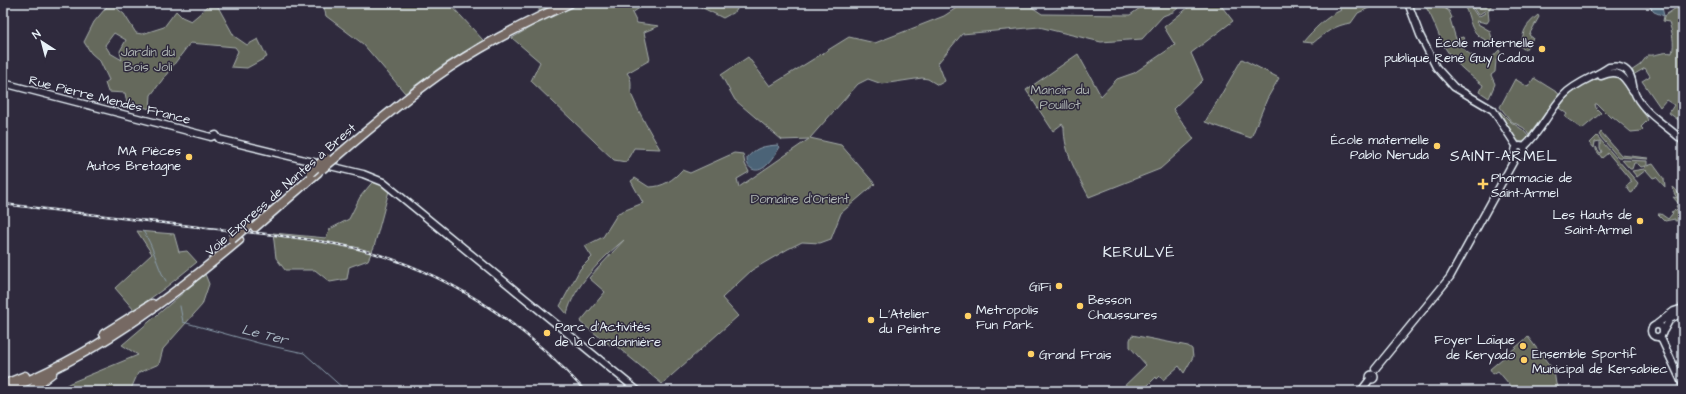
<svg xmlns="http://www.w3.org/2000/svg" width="1686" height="394" viewBox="0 0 1686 394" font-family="'Architects Daughter',sans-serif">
  <rect width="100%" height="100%" fill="#2f2a3d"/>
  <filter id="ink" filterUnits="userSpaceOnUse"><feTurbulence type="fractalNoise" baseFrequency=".025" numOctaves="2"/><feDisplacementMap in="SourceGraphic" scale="8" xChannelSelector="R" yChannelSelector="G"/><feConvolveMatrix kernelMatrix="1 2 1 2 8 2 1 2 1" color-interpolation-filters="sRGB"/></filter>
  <g filter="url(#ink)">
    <path fill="#65695c" stroke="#a6adaa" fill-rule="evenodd" d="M110 3 124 14 136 33 142 34 164 27 176 11 182 17 191 21 203 11 209 3 217 5 234 36 247 45 258 39 267 57 247 68 231 67 238 51 235 47 190 43 151 95 150 109 127 103 125 93 108 92 105 83 109 80 100 61 91 53 84 42 94 22ZM114 33 126 40 120 51 122 60 110 53 105 45Z
      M323 3H449L483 40 443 65 405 93 363 44 326 16Z
      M538 3H647L632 13 637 23 659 26 644 32 650 60 627 73C634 81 629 87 632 96 640 115 650 132 660 149L634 148 626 162 614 160 531 81 540 62 512 38 541 21Z
      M704 3H740L736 11 723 18 699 6Z
      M964 3H1026L1042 14 1130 15 1147 3H1185L1173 12 1163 16 1142 39 1101 42 1039 27 962 34 938 63 945 81 938 85 928 79 922 78 882 84 868 79 858 84 810 138 841 145 875 184 841 213 831 239 820 243 802 242 788 249 752 270 722 298 738 316 662 384 615 345H610L580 322 605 292 589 278 624 240C603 257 573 287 567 314L560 306 580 269 592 257 585 246 603 237 618 213 643 203 631 181 635 178 649 187C663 187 673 180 682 170L690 173 734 153 743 154 745 164 749 172 737 179 739 187 809 139 782 140 735 100 721 75 748 57 770 86 849 37 875 43 944 16Z
      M1194 3H1219L1233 21 1191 53 1203 80 1173 109 1194 139 1160 169 1089 197C1077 174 1064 153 1064 127L1062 124 1053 131 1026 90 1078 54 1101 96 1117 79 1134 73 1175 45 1164 27Z
      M1333 3H1375L1371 7 1358 13 1351 23C1335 25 1325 33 1313 43L1303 42C1314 29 1326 17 1341 10Z
      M1423 3H1433L1434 7 1444 8 1449 11 1452 18 1450 19 1456 39 1463 37 1464 39 1460 42C1461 52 1479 59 1487 63L1499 50 1500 51 1499 60H1496L1495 72 1491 75 1495 84 1489 98 1480 92 1483 85C1467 73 1451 61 1442 42 1436 29 1432 15 1423 3Z
      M1462 3H1468L1478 17 1485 13 1486 10 1478 15 1472 6 1478 3H1484L1487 7 1489 3H1493L1488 11 1489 20 1487 23 1477 21 1478 24 1490 31 1492 39 1490 42C1465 32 1474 19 1462 3Z
      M1679 6 1683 13V120L1681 122 1669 113 1674 105 1666 100 1660 107 1642 81 1650 76 1645 68 1633 75 1631 71 1640 65 1648 55C1657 56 1663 51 1672 53 1675 43 1672 32 1669 22L1663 21 1664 16Z
      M1538 15 1539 17 1529 35 1533 38 1525 50 1521 47C1523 30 1525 26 1538 15Z
      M1242 59 1279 78 1267 99 1251 138 1205 122Z
      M1616 75 1626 83 1648 120 1641 127 1643 129 1641 131 1631 132 1612 116 1611 118 1597 104H1595L1596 108 1601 113 1582 129 1565 117 1567 114 1559 108C1572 87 1592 79 1616 75Z
      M1534 78 1558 93 1559 95 1529 135 1524 128 1511 121 1500 107 1515 79 1528 87Z
      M1499 110 1511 122 1523 130 1529 137 1525 141 1520 142 1515 139Z
      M1601 132 1621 155 1648 158V159L1618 157 1599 135Z
      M1597 136 1638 183 1633 192 1631 193 1626 186 1632 182 1608 153 1602 158 1596 150V147L1600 153 1602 152 1600 148V141L1595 142 1594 148 1590 143Z
      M1622 160 1647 161V166L1653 164 1664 179 1665 187 1656 177 1653 178 1646 170 1637 177 1632 171 1644 169 1646 166 1641 167 1637 163H1634L1632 169H1630Z
      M375 179 390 187 374 247 368 260 349 267 347 279 330 282 315 270H285L276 258 273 233 326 238 330 229 349 219 360 197Z
      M1673 187C1678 190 1678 196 1683 199V220L1675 221V219L1665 221 1658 214H1661L1668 219 1673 213 1671 212 1678 209 1676 206 1679 204 1673 197 1677 198 1674 193Z
      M137 231 174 234 179 252 187 251 197 262 165 288 134 310 115 288 152 254Z
      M205 274 209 284 202 305 163 349 159 364 138 373 131 389V391H56L70 383 138 355 122 345Z
      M1132 335 1188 346 1192 349 1193 357 1184 373 1179 366 1163 380 1160 376 1157 379 1156 377 1142 391H1119L1146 365 1130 347V340Z
      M1528 337 1554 371 1556 384 1562 391H1515L1498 371 1493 374 1490 369Z"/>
    <path fill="#4c6377" stroke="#8a9cab" d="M1647 3H1661L1664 16 1654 12Z
      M778 145 780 147C775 155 764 175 752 169 747 166 747 162 747 158 756 147 764 146 778 145Z"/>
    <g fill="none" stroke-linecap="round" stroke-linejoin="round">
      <path stroke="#8a9cab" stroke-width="1" d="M143 231C154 246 156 265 166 281
        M180 306 183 322 262 344 304 353 346 391"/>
      <defs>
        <path id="secondary" d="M1408 3 1420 35 1436 67 1454 87 1493 110 1517 147
          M1601 76C1620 68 1624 77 1633 91
          M3 83 211 137
          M211 137 216 135 219 139 363 174 383 182 638 391
          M1515 151a5 5 0 1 1 10 0a5 5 0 1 1-10 0Z
          M1524 147C1540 133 1549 111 1564 95 1576 82 1595 77 1609 67 1615 66 1622 66 1627 71 1634 77 1632 89 1636 96 1647 116 1668 126 1683 141
          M1657 324 1674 311 1683 308
          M1651 331a6 6 0 1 1 12 0a6 6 0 1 1-12 0Z
          M1664 330 1670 319 1683 313
          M1660 336 1683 385
          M1375 369 1450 277 1517 155
          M1369.5 377a2.5 2.5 0 1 1 5 0a2.5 2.5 0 1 1-5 0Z
          M1361 391 1370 379"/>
        <path id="highway" d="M334 159C371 127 409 95 450 67 488 42 529 21 570 3
          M255 227 318 172
          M104 334 152 304
          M3 385 25 376
          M3 391C92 357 167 301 239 240
          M29 391 52 373"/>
      </defs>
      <use href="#secondary" stroke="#e8f1f8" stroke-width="9"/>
      <use href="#highway" stroke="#e8f1f8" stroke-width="11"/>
      <use href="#secondary" stroke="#2f2a3d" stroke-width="6"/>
      <use href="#highway" stroke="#766964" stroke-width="8"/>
      <defs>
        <path id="rail" d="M3 204C71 212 139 220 207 228 256 233 306 237 355 248 444 270 524 322 585 391"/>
      </defs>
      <use href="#rail" stroke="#e8f1f8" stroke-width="2.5"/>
      <use href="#rail" stroke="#2f2a3d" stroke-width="1" stroke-dasharray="3" stroke-linecap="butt"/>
      <defs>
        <path id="highway-bridge" d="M322 169 334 159
          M311 172 326 158
          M232 239 248 225"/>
      </defs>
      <use href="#highway-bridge" stroke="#e8f1f8" stroke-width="11" stroke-linecap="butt"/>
      <use href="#highway-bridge" stroke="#766964" stroke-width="8"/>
    </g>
  </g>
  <g fill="#ffd166" stroke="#2f2a3d" stroke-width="1.5">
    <circle cx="1542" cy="49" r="4"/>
    <circle cx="1437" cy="146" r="4"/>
    <circle cx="189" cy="157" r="4"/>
    <path d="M1481 178h4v4h4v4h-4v4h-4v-4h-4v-4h4z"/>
    <circle cx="1640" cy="221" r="4"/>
    <circle cx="1059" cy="286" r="4"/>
    <circle cx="1080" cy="306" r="4"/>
    <circle cx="968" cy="316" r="4"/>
    <circle cx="871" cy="320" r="4"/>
    <circle cx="547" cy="333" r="4"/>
    <circle cx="1523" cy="346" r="4"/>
    <circle cx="1031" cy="354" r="4"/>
    <circle cx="1524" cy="360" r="4"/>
  </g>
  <g text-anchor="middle" stroke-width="3" stroke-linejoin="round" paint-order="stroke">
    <g font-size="13" fill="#e8f1f8" stroke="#2f2a3d" text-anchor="start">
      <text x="1534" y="47" text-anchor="end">École maternelle<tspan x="1534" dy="15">publique René Guy Cadou</tspan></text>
      <text x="1429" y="144" text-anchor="end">École maternelle<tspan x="1429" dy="15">Pablo Neruda</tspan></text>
      <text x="181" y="155" text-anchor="end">MA Pièces<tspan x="181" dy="15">Autos Bretagne</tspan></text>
      <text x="1491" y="182">Pharmacie de<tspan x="1491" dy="15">Saint-Armel</tspan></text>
      <text x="1632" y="219" text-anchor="end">Les Hauts de<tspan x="1632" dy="15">Saint-Armel</tspan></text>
      <text x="1051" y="291" text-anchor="end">GiFi</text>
      <text x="1088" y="304">Besson<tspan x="1088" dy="15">Chaussures</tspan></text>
      <text x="976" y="314">Metropolis<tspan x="976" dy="15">Fun Park</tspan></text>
      <text x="879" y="318">L'Atelier<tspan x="879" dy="15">du Peintre</tspan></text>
      <text x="555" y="331">Parc d'Activités<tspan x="555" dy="15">de la Cardonnière</tspan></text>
      <text x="1515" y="344" text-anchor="end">Foyer Laïque<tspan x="1515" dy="15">de Keryado</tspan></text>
      <text x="1532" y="358">Ensemble Sportif<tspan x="1532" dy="15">Municipal de Kersabiec</tspan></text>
      <text x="1039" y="359">Grand Frais</text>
    </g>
    <g font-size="13" fill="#adb4b2" stroke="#2f2a3d">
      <text x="148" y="56">Jardin du<tspan x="148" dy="15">Bois Joli</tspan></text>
      <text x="1060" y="94">Manoir du<tspan x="1060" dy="15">Pouillot</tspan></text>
      <text x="800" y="203">Domaine d'Orient</text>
    </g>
    <g font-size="13" fill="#e8f1f8" stroke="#2f2a3d">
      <text transform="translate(110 99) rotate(14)" y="5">Rue Pierre Mendès France</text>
      <text transform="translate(280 189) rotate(-41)" y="5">Voie Express de Nantes à Brest</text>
    </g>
    <g font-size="14" font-style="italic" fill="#aab8c4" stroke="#2f2a3d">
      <text transform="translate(265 334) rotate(14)" y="5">Le Ter</text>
    </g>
    <g font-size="15" letter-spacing="1" fill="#e8f1f8" stroke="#2f2a3d">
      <text x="1504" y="161">SAINT-ARMEL</text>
      <text x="1139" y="257">KERULVÉ</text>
    </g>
  </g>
  <rect width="1686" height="394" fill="none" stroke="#2f2a3d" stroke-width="16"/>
  <rect x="8" y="8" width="1670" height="378" fill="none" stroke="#e8f1f8" stroke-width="1.5" filter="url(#ink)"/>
  <g transform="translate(42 42) rotate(324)" stroke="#2f2a3d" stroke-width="3" paint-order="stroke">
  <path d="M0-3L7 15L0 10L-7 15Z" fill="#e8f1f8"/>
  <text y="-6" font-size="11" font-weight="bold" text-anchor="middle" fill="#e8f1f8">N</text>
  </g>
</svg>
